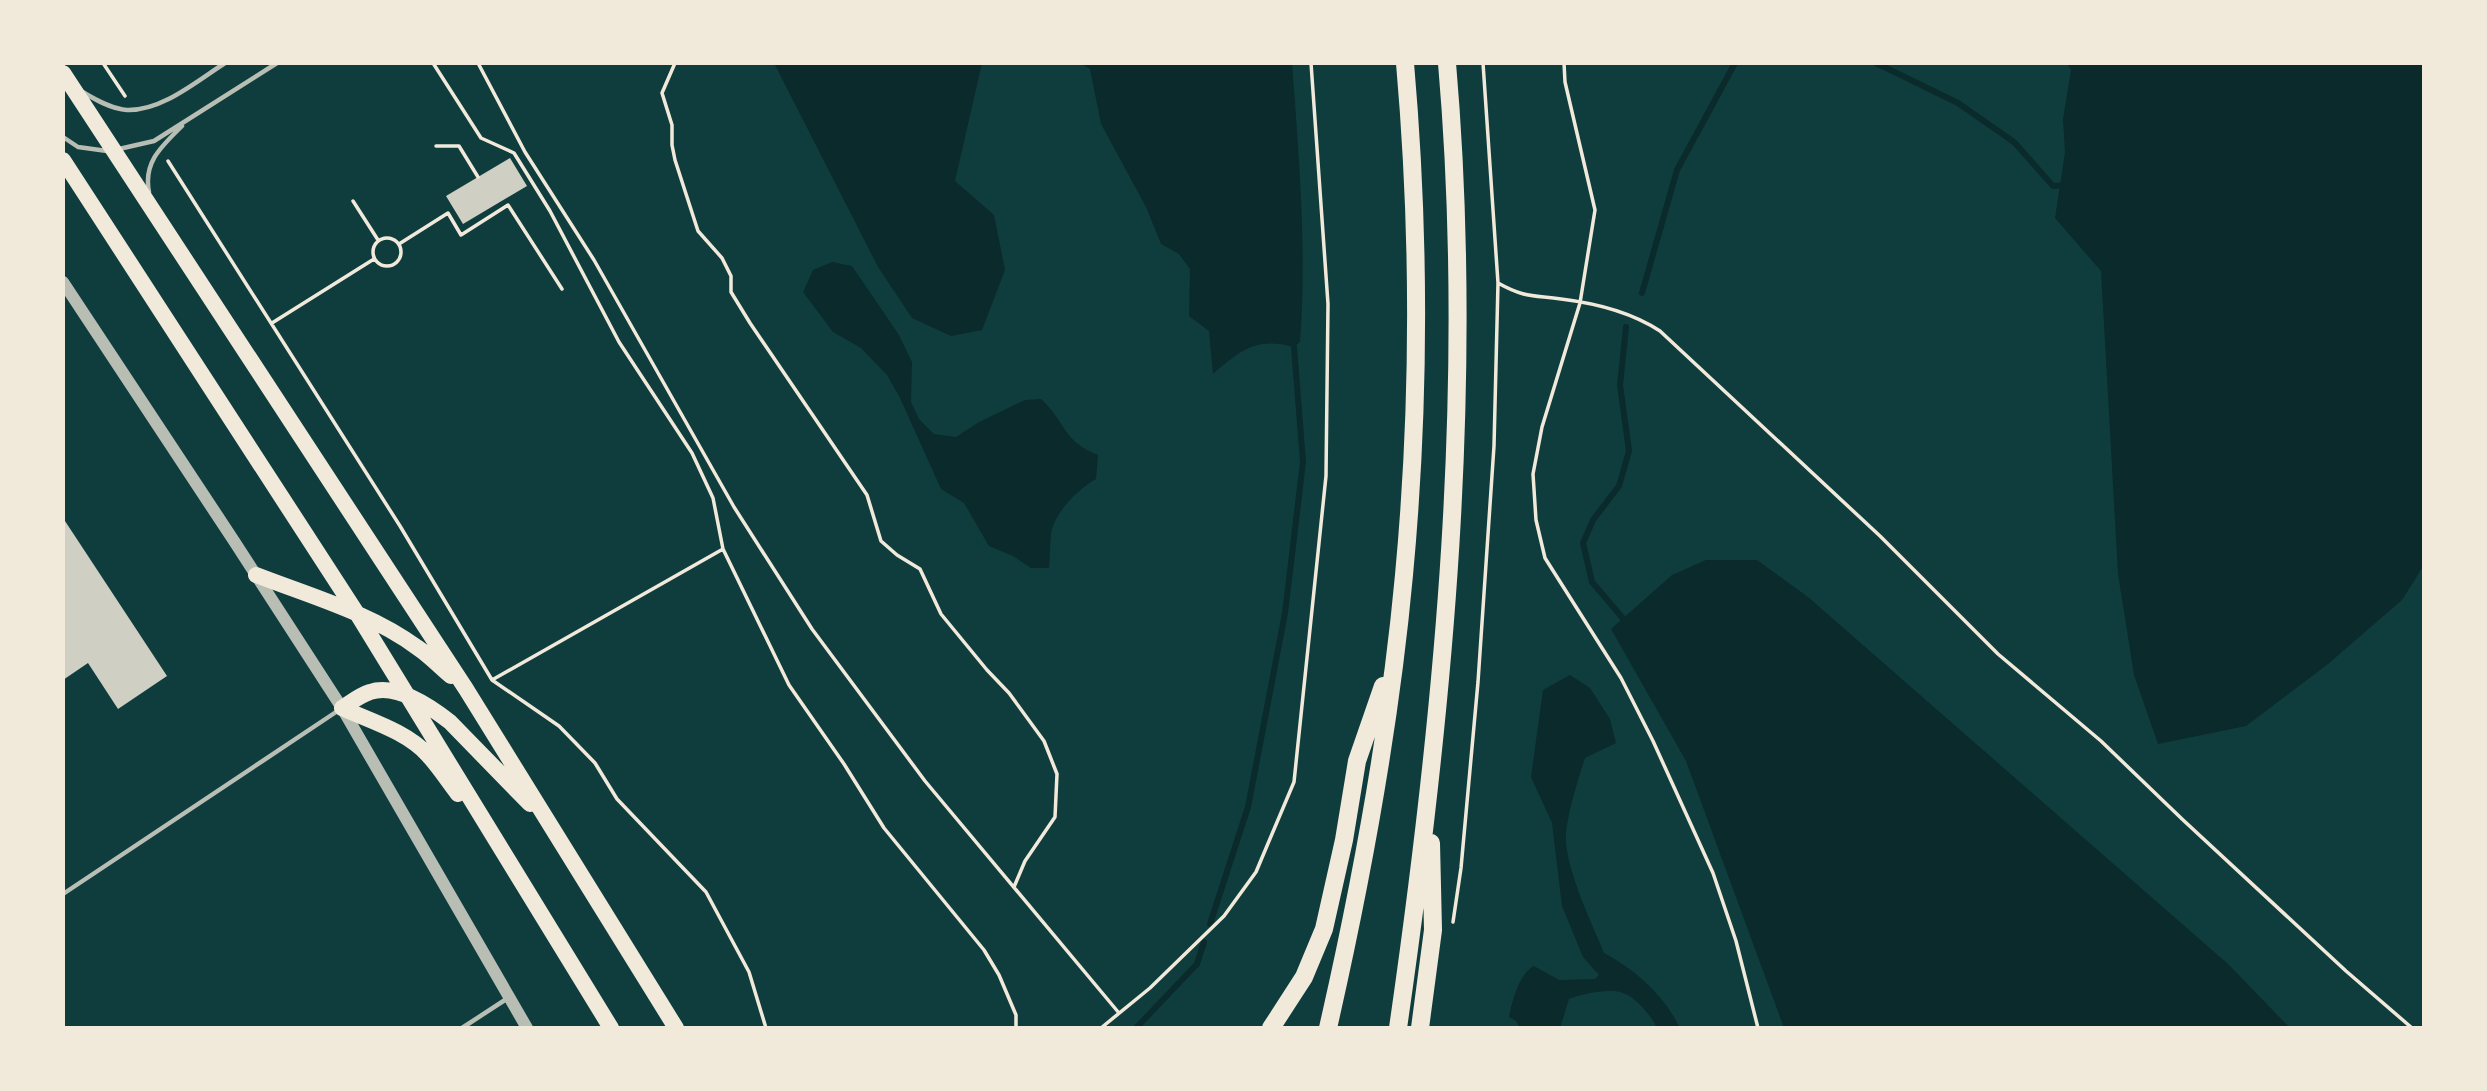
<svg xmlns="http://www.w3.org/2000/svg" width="2487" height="1091" viewBox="0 0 2487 1091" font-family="'Fira Sans',sans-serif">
  <rect width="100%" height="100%" fill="#0f3d3e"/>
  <path fill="#0a2a2b" d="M774 63H982L955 181 994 215 1005 270 982 330 951 336 912 318 878 267Z
    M1080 63H1292C1299 156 1307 249 1300 342L1294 347C1256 337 1241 350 1213 374L1209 331 1189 316 1190 269 1179 254 1161 244 1146 207 1101 124 1090 69Z
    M2067 63H2424V565L2402 600 2328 664 2246 726 2158 744 2134 675 2118 574 2101 271 2055 218 2065 152 2063 119 2071 70Z
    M832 262 852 266 899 335 912 362 911 402 919 419 934 434 956 437 979 422 1025 400 1041 399C1066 422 1062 441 1098 455L1096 479C1078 489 1054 513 1051 534 1050 545 1050 556 1049 568H1031L1013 556 989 546 964 503 941 489 900 398 887 375 861 348 833 332 803 292 813 270Z
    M1706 560H1757L1808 597 2228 964 2290 1028H1784L1686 761 1611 629 1672 575Z
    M1570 675 1590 688 1610 719 1616 743 1585 758C1578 779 1564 824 1566 844 1571 881 1590 919 1604 953 1636 970 1664 995 1680 1028H1657C1652 1017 1636 997 1623 993 1610 988 1582 994 1569 999L1560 1028H1520L1516 1021 1509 1017C1512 1002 1519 973 1534 966L1559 980 1595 979 1599 975 1583 957 1562 906 1552 823 1531 777 1543 690Z"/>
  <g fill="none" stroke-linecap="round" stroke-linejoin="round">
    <path stroke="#0a2a2b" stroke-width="6" d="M1876 63 1958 103 2014 142 2053 186 2067 185
      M1642 293 1677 170 1735 63
      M1626 327 1620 385 1629 451 1619 486 1593 520 1583 543 1592 582 1626 622
      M1210 924 1248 807 1285 613 1303 462 1294 347 1292 339
      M1136 1028 1197 964 1204 942"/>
  </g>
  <path fill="#cfcfc3" d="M510 158 527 186 463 224 446 196Z
    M63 518 167 676 118 709 88 663 63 680Z"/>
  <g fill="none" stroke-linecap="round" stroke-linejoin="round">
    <path stroke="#f1e9da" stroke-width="3.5" d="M103 63 125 96
      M433 63 481 138 514 153 550 211 619 342 692 453 713 498 723 549 789 685 844 764 884 828 984 950 999 975 1016 1015V1028
      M478 63 525 152 594 260 734 507 812 629 925 781 1119 1013
      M675 63 662 93 672 125V145L675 160 698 231 722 258 731 276V292L750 323 867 495 881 541 897 555 920 569 941 614 987 670 1009 693 1044 741 1057 774 1055 817 1025 861 1014 887
      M1564 63 1565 82 1595 210 1580 303 1542 427 1533 474 1536 520 1545 558 1621 678 1653 741 1713 873 1736 941 1758 1028
      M436 146H459L478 177
      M168 161 400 526 492 680 559 726 595 763 617 799 706 892 749 972 766 1028
      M353 201 378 240
      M373 252a14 14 0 1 1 28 0a14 14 0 1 1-28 0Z
      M399 244 448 213 461 235 508 205 562 289
      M1498 283C1525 298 1532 295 1561 299 1594 303 1631 312 1660 331L1880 536 1998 654 2101 741 2182 819 2346 971 2412 1028
      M272 323 374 259
      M492 680 723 549
      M1453 922 1461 868 1478 682 1494 446 1498 283 1483 63
      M1101 1028 1150 988 1224 916 1256 872 1294 782 1326 476 1328 304 1311 63"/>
    <path stroke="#b8beb3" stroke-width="4.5" d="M81 91C94 99 111 109 127 110 162 111 197 81 225 63
      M63 137 78 147 107 151
      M119 149 154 141 277 63
      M149 192C143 162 162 146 182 126
      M63 894 339 710
      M462 1028 508 998"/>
    <path stroke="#b8beb3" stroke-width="12" d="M63 282 234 541 342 708 527 1028"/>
    <path stroke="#f1e9da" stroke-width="16" d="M63 73 466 689 676 1028
      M63 160 358 615 611 1028
      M256 575C310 596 371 613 418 648 430 656 440 667 451 676
      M342 708C350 703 360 695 370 692 396 683 431 707 450 722L530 804
      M342 708C370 721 406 731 428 755 439 767 448 781 458 794"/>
    <path stroke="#f1e9da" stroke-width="18" d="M1271 1028 1304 977 1324 929 1344 840 1357 761 1383 686
      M1328 1028C1362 879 1390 728 1404 575 1420 404 1420 234 1405 63
      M1398 1028C1444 709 1475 385 1447 63
      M1420 1028 1433 930 1431 843"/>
  </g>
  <rect width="2487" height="1091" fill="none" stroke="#f1e9da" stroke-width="130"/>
</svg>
